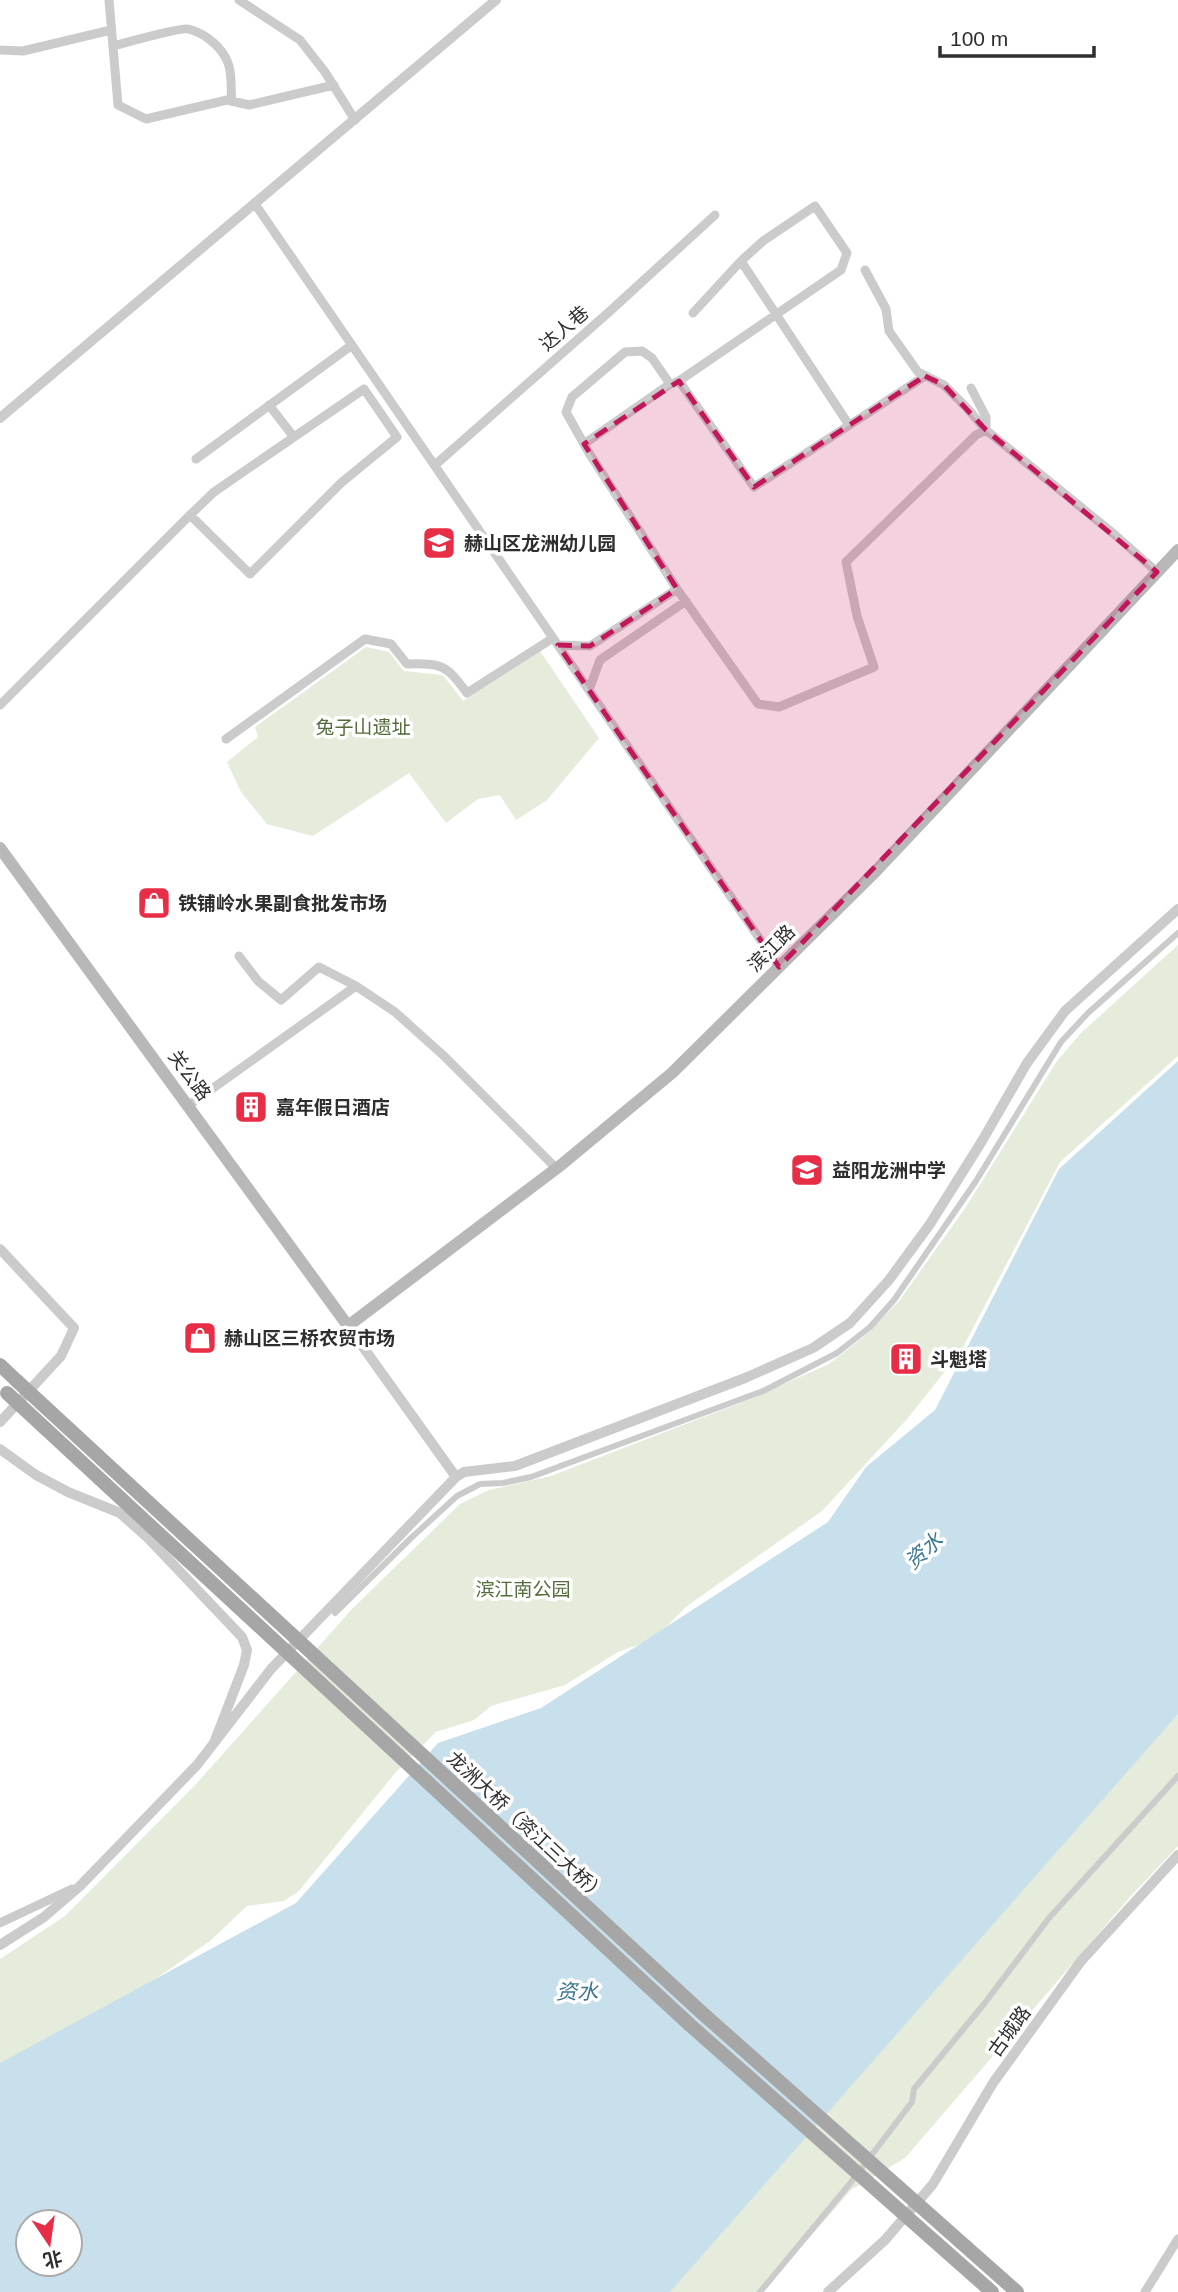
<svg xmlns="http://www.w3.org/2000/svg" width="1178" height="2292" viewBox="0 0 1178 2292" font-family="Helvetica,'Noto Sans SC',sans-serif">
  <rect width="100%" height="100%" fill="#fff"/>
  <path fill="#e5ecdc" d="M366 647 389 652 404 671 443 675 463 701 540 651 599 738 547 800 516 820 500 795 478 799 446 823 409 773 313 836 267 824 241 792 227 762 258 737 255 727Z
    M1178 945V1056L1060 1162 961 1351 908 1418 822 1511 687 1606 654 1639 618 1652 565 1685 491 1706 474 1720 436 1732 396 1772 299 1891 284 1901 247 1906 210 1941 128 1998 0 2074V1959L65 1916 197 1783 352 1609 460 1504 489 1490 551 1476 748 1400 829 1364 862 1338 899 1301 966 1207 1057 1061 1081 1033Z
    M1178 1703V1846L1130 1897 905 2158 851 2190 762 2292H656Z"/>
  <path fill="#c7e0ec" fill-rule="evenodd" d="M1178 1061V1714L670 2292H0V2063L296 1903 438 1743 541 1708 828 1522 866 1467 935 1410 1059 1169ZM28 2222H70V2264H28Z"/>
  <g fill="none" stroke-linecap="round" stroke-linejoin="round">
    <path stroke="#cbcbcb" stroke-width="6" d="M335 1613 411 1538 457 1496 480 1484 503 1483 531 1477 763 1391 837 1353 870 1327 894 1300 976 1181 1061 1042 1088 1013 1178 933
      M760 2292 848 2186 912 2102 914 2089 984 2004 1049 1918 1178 1776"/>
    <path stroke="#cbcbcb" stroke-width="9" d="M109 0 118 105 146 119 227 100 249 105 334 85
      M239 0 300 40 325 72 355 120
      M113 46C125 43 180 27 188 29 205 33 222 47 228 63 233 76 230 88 232 101
      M0 50 23 51 111 30
      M255 204 779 967
      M865 270 886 309 889 331 918 372 944 385 967 408 986 430 1114 534 1157 572
      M693 313 741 261 849 425
      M679 381 841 270 847 253 815 206 763 241 741 261
      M676 382 679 381 754 487 925 376
      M364 389 397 437 341 483 250 574 190 515 214 492Z
      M269 405 293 436
      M584 444 670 384 652 358 642 351 625 352 572 397 566 412 589 453 677 589 758 704 779 707 874 667 857 616 846 562 976 435 986 430V417L971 388
      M196 459 352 345
      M435 465 609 312 715 215
      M558 645 590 646 677 589
      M589 690 600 660 686 601
      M0 705 190 515
      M226 739 365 639 391 644 407 664C443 663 446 665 467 693L553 638
      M239 956 258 981 281 1000 319 967 356 986 395 1012 444 1056 557 1169
      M188 1106 356 986
      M0 1923 72 1889
      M1145 2292 1178 2239"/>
    <path stroke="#cbcbcb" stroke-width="10" d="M0 418 496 0
      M0 1249 74 1328 61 1356 0 1422
      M348 1326 456 1477
      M0 1449 36 1475 68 1492 120 1513 149 1539 242 1637 247 1650 244 1665 214 1743 197 1765 80 1886 44 1917 0 1945
      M214 1743 271 1669 456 1477 464 1472 515 1466 745 1378 813 1348 850 1323 889 1280 930 1224 982 1141 1027 1063 1065 1011 1178 909
      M828 2292 885 2240 933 2184 993 2083 1081 1961 1178 1855"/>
    <path stroke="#b8b8b8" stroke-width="12" d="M0 848 348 1326 561 1165 672 1073 876 871 1178 550"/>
    <path stroke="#a6a6a6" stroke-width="14" d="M0 1365 17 1381"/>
    <path stroke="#a6a6a6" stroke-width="14" d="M17 1381 701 2012 1017 2292
      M7 1393 690 2025 992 2292"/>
  </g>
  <path fill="#c2185b" fill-opacity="0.2" stroke="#c2185b" stroke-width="5" stroke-dasharray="14 9" stroke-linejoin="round" d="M925 376 944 385 986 430 1157 572 779 967 558 645 590 646 677 589 584 444 679 381 754 487Z"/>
  <defs>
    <symbol id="school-square" viewBox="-11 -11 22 22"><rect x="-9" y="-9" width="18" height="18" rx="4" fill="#e82d47" stroke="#fff"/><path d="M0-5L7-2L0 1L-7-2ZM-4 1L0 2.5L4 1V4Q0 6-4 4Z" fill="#fff"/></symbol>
    <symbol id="shop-square" viewBox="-11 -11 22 22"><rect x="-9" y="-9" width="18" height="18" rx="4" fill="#e82d47" stroke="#fff"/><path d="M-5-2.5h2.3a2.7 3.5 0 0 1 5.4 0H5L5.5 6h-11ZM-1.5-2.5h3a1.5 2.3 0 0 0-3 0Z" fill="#fff"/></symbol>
    <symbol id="building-square" viewBox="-11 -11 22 22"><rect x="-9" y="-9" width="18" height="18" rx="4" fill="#e82d47" stroke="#fff"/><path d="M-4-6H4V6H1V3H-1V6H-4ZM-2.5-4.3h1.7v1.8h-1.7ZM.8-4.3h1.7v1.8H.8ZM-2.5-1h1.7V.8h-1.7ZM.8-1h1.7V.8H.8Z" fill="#fff"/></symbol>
  </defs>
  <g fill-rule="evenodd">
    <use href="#school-square" x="420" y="524" width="38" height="38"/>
    <use href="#shop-square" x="135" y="884" width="38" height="38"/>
    <use href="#building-square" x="232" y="1088" width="38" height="38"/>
    <use href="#school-square" x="788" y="1151" width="38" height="38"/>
    <use href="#shop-square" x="181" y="1319" width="38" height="38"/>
    <use href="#building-square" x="887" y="1340" width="38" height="38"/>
  </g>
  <g text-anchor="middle" stroke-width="7" stroke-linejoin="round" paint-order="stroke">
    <g font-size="19" fill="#2e2e2e" stroke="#fff">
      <text transform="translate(564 328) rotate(-41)" y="7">达人巷</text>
      <text transform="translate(771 948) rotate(-45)" y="7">滨江路</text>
      <text transform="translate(190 1075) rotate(54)" y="7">关公路</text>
      <text transform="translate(527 1826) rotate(43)" y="7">龙洲大桥（资江三大桥）</text>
      <text transform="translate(1009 2031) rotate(-54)" y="7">古城路</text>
    </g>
    <g font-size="19" font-weight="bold" fill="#2e2e2e" stroke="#fff" text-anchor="start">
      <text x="464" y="550">赫山区龙洲幼儿园</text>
      <text x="178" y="910">铁铺岭水果副食批发市场</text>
      <text x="276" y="1114">嘉年假日酒店</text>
      <text x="832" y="1177">益阳龙洲中学</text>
      <text x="224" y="1345">赫山区三桥农贸市场</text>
      <text x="930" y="1366">斗魁塔</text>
    </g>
    <g font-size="19" fill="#546b3b" stroke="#fff">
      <text x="363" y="734">兔子山遗址</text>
      <text x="523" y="1596">滨江南公园</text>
    </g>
    <g font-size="21" font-style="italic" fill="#3b7692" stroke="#fff">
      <text transform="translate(924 1551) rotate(-42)" y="7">资水</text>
      <text x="577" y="1999">资水</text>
    </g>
  </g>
  <g transform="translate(49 2243) rotate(167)"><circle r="33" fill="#ffffff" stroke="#ababab" stroke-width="2"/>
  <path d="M0-5L12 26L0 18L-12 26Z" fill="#e82d47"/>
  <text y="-10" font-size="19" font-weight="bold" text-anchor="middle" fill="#2e2e2e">北</text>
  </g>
  <path d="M940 46v10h154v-10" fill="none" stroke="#2e2e2e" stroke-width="3.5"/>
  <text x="950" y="46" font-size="21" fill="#2e2e2e" stroke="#ffffff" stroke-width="5" paint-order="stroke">100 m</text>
</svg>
